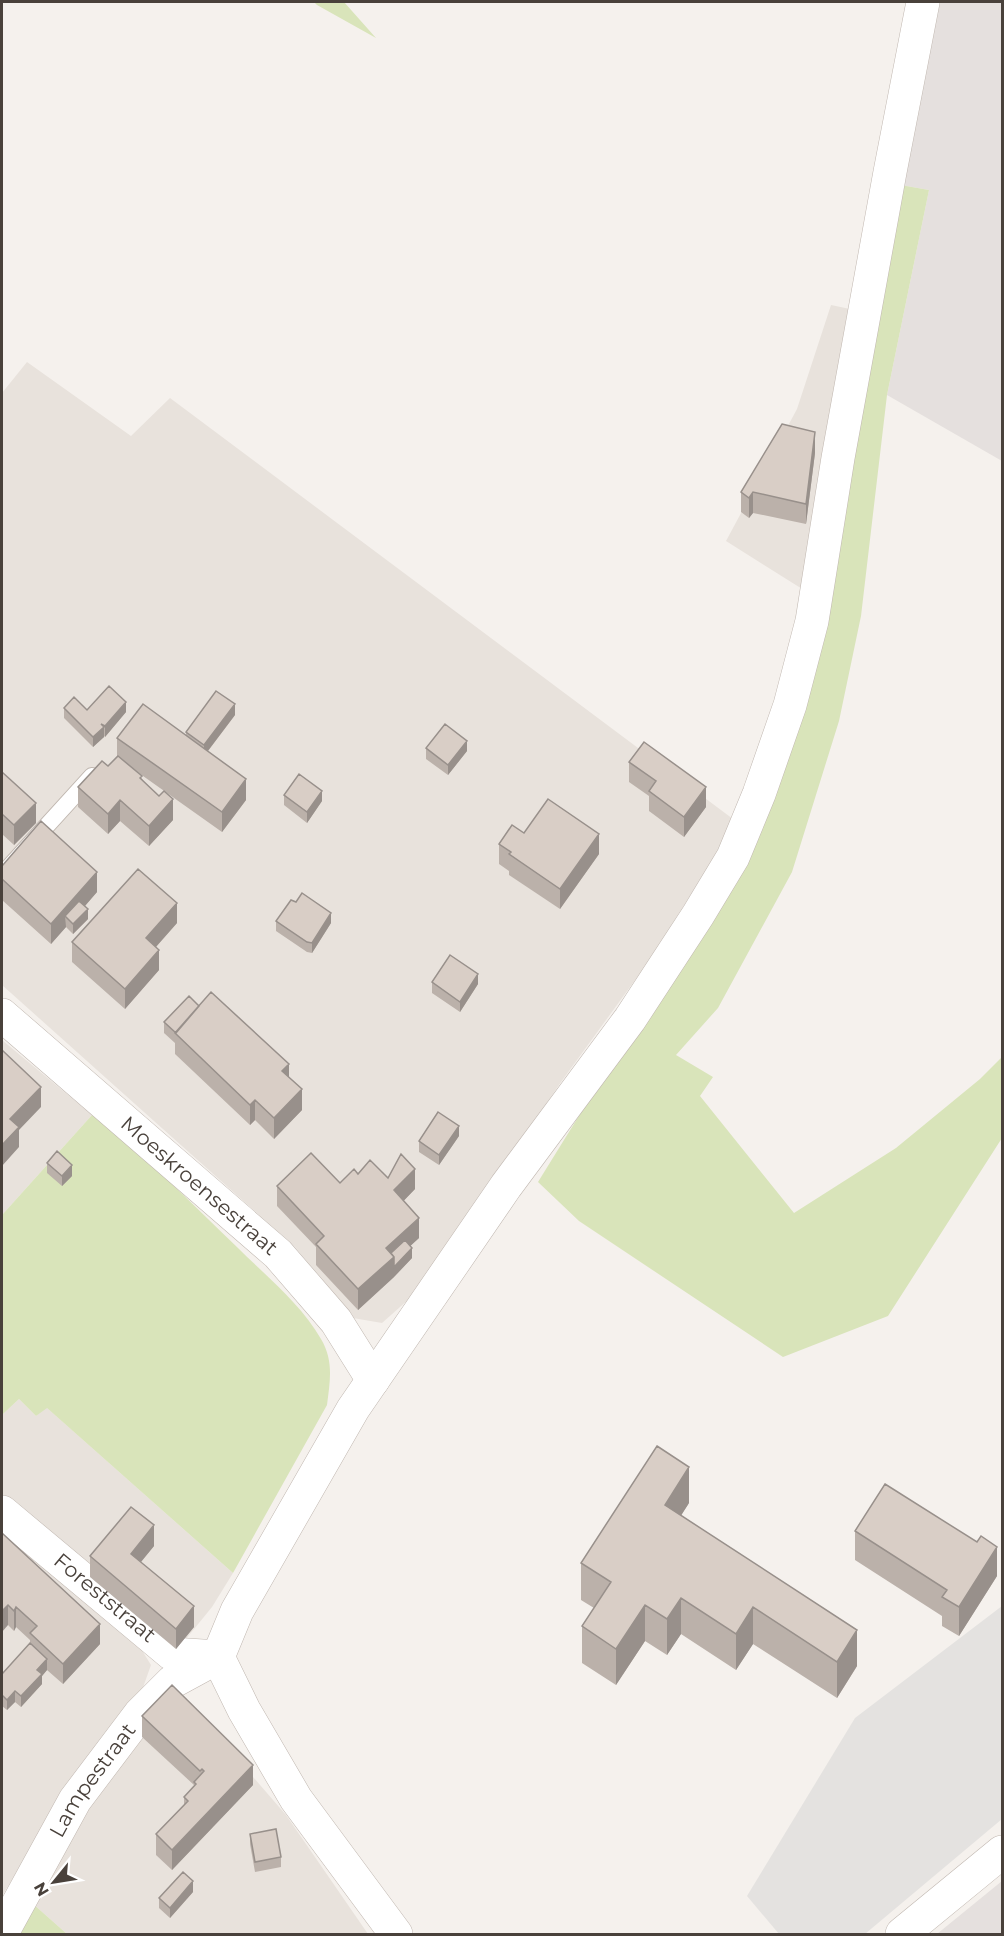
<svg xmlns="http://www.w3.org/2000/svg" width="1004" height="1936" viewBox="0 0 1004 1936" font-family="Montserrat,sans-serif">
  <rect width="100%" height="100%" fill="#f5f1ed"/>
  <path fill="#e8e2dc" d="M831 305 850 309 807 592 726 541 797 409Z
    M27 362 131 436 170 398 737 822 646 965 561 1082 418 1291 382 1323 353 1318 295 1247 2 985V393Z
    M2 1040 92 1115 2 1215Z
    M19 1399 36 1416 46 1407 233 1573 212 1607 177 1650 2 1500V1415Z
    M2 1520 138 1644 151 1665 141 1693 59 1803 2 1896Z
    M181 1694 286 1815 368 1934H67L32 1903 90 1796Z"/>
  <path fill="#e5e0de" d="M934 2H1002V461L887 395 929 190 895 184Z
    M1002 1881V1934H937Z"/>
  <path fill="#d9e4ba" d="M314 2H344L376 38 317 5Z
    M895 184 929 190 887 395 861 616 839 721 792 872 718 1008 676 1055 713 1077 700 1096 794 1213 896 1148 980 1079 1002 1057V1138L888 1316 783 1357 579 1221 538 1182 611 1064 780 757Z
    M92 1115C145 1155 190 1202 238 1248 266 1276 301 1304 321 1339 334 1361 330 1381 327 1405L233 1573 47 1408 36 1416 19 1399 2 1415V1215Z
    M32 1903 67 1934H16Z"/>
  <path fill="#e4e2e0" d="M1002 1606V1819L865 1934H779L747 1896 855 1718Z"/>
  <g fill="none" stroke-linecap="round" stroke-linejoin="round">
    <defs>
      <path id="service" d="M2 875 92 776"/>
      <g id="minor">
        <path id="s1" d="M2 1015 278 1254 336 1321 373 1380"/>
        <path id="s2" d="M2 1512 172 1654 218 1657"/>
        <path id="s3" d="M2 1933 75 1800 140 1714 172 1682 218 1657"/>
        <path d="M396 1934 296 1799 244 1710 218 1657 237 1611 353 1409 506 1186 630 1019 698 915 733 857 759 794 790 705 812 621 838 458 890 172 923 2"/>
        <path d="M902 1934 1002 1852"/>
      </g>
    </defs>
    <use href="#service" stroke="#c0b7b0" stroke-width="18"/>
    <use href="#minor" stroke="#c0b7b0" stroke-width="34"/>
    <use href="#service" stroke="#fff" stroke-width="16"/>
    <use href="#minor" stroke="#fff" stroke-width="33"/>
  </g>
  <path fill="#bbb1aa" d="M815 453 806 524 753 513 749 518 741 512V492Z
    M64 708 87 710 126 712 105 737 104 736V737L93 747 64 718Z
    M235 715 208 751 246 800 222 832 136 771 173 820 149 846 120 821 108 834 78 807V787L108 766 117 756V738L186 736V732Z
    M426 748 467 751 448 775 426 759Z
    M629 762 706 807 684 837 649 811V796L629 782Z
    M2 772 36 823 14 845 2 834Z
    M284 795 322 801 307 823 284 805Z
    M524 833 599 854 560 909 509 875V871L499 864V844Z
    M2 866 97 892 85 906 88 919 73 934 66 927 51 944 2 900Z
    M276 921 331 923 312 953 307 952 276 931Z
    M177 923 156 947 159 970 125 1009 72 962V942Z
    M432 982 478 984 460 1012 432 993Z
    M199 1006 289 1077 302 1110 274 1139 255 1120 250 1125 175 1054V1043L164 1033V1022Z
    M459 1136 439 1165 419 1152V1141Z
    M47 1163 72 1176 62 1186 47 1173Z
    M358 1174 388 1178 415 1189 403 1201 419 1238 410 1246 412 1258 394 1277 358 1310 316 1265V1247L277 1206V1186L340 1183Z
    M689 1503 681 1515 857 1666 837 1698 753 1644 736 1670 681 1634 667 1655 645 1641 616 1685 582 1663V1626L594 1608 581 1600V1563Z
    M855 1531 977 1542 997 1576 959 1636 942 1626V1616L855 1560Z
    M2 1533 100 1644 63 1684 47 1670 42 1676V1684L21 1707 15 1702 7 1710 2 1706V1674L30 1643V1640L16 1627 14 1631 8 1625Z
    M154 1546 141 1562 194 1627 176 1649 90 1577V1556Z
    M142 1716 253 1785 172 1870 156 1855V1834L184 1805V1797L194 1787V1785L142 1737Z
    M250 1834 281 1857V1867L255 1872 250 1844Z
    M193 1892 170 1918 159 1908V1898Z"/>
  <path fill="#98908b" d="M815 432V453L806 524V504Z
    M753 492V513L749 518V498Z
    M126 702V712L105 737V726Z
    M235 704V715L204 756V745Z
    M104 727V737L93 747V737Z
    M467 741V751L448 775V765Z
    M246 779V800L222 832V812Z
    M706 787V807L684 837V817Z
    M322 791V801L307 823V812Z
    M173 799V820L149 846V826Z
    M120 800V821L108 834V814Z
    M36 803V823L14 845V825Z
    M599 834V854L560 909V889Z
    M97 872V892L71 922 65 916 66 927 51 944V924Z
    M177 903V923L146 958V938Z
    M88 909V919L73 934V924Z
    M331 913V923L312 953V943Z
    M159 950V970L125 1009V989Z
    M478 974V984L460 1012V1002Z
    M289 1064V1085L282 1071Z
    M41 1087V1107L19 1130V1147L2 1166V1145L10 1119Z
    M302 1089V1110L274 1139V1118Z
    M255 1100V1120L250 1125V1105Z
    M459 1126V1136L439 1165V1155Z
    M72 1165V1176L62 1186V1176Z
    M415 1169V1189L394 1211V1190Z
    M419 1218V1238L394 1261 412 1248V1258L394 1277 358 1310V1289L386 1248Z
    M689 1467V1503L665 1541V1505Z
    M154 1525V1546L131 1574V1554Z
    M997 1547V1576L959 1636V1607Z
    M681 1598V1634L667 1655V1619Z
    M8 1605V1625L2 1632V1611Z
    M645 1605V1641L616 1685V1649Z
    M194 1606V1627L176 1649V1629Z
    M16 1607V1627L14 1631V1611Z
    M753 1607V1644L736 1670V1634Z
    M100 1624V1644L63 1684V1664Z
    M857 1630V1666L837 1698V1662Z
    M47 1659V1670L42 1676V1684L21 1707V1696L37 1670Z
    M15 1691V1702L7 1710V1700Z
    M253 1765V1785L172 1870V1850Z
    M193 1881V1892L170 1918V1908Z"/>
  <path fill="#d9cec6" stroke="#98908b" stroke-width="1.5" d="M782 424 815 432 806 504 753 492 749 498 741 492Z
    M109 686 126 702 105 726 101 724 104 727 93 737 64 708 74 697 87 710Z
    M216 691 235 704 204 745 186 732Z
    M143 704 246 779 222 812 117 738Z
    M445 724 467 741 448 765 426 748Z
    M644 742 706 787 684 817 649 791 656 781 629 762Z
    M118 756 142 776 140 778 159 796 164 791 173 799 149 826 120 800 108 814 78 787 102 761 108 766Z
    M2 772 36 803 14 825 2 814Z
    M299 774 322 791 307 812 284 795Z
    M548 799 599 834 560 889 509 854 511 852 499 844 512 825 524 833Z
    M41 821 97 872 51 924 2 879V866Z
    M138 869 177 903 146 938 159 950 125 989 72 942Z
    M302 893 331 913 312 943 307 942 276 921 291 900 296 902Z
    M79 901 88 909 73 924 65 916Z
    M450 955 478 974 460 1002 432 982Z
    M211 992 289 1064 282 1071 302 1089 274 1118 255 1100 250 1105 175 1033Z
    M189 996 199 1006 176 1033 164 1022Z
    M2 1050 41 1087 10 1119 19 1127 2 1145Z
    M438 1112 459 1126 439 1155 419 1141Z
    M57 1151 72 1165 62 1176 47 1163Z
    M311 1153 340 1183 354 1169 358 1174 370 1160 388 1178 401 1154 415 1169 394 1190 419 1218 386 1248 394 1257 358 1289 316 1244 324 1236 277 1186Z
    M405 1240 412 1248 394 1267V1257L391 1253Z
    M657 1446 689 1467 665 1505 857 1630 837 1662 753 1607 736 1634 681 1598 667 1619 645 1605 616 1649 582 1626 611 1582 581 1563Z
    M885 1484 977 1542 981 1536 997 1547 959 1607 942 1597 947 1590 855 1531Z
    M131 1507 154 1525 131 1554 194 1606 176 1629 90 1556Z
    M2 1533 100 1624 63 1664 30 1633 37 1626 16 1607 14 1611 8 1605 2 1611Z
    M30 1643 47 1659 37 1670 42 1674 21 1696 15 1691 7 1700 2 1695V1674Z
    M172 1685 253 1765 172 1850 156 1834 188 1801 184 1797 196 1784 194 1782 204 1771 202 1769 200 1771 142 1716Z
    M276 1829 281 1857 255 1862 250 1834Z
    M183 1872 193 1881 170 1908 159 1898Z"/>
  <g text-anchor="middle" stroke-width="4.5" stroke-linejoin="round" paint-order="stroke">
    <g font-size="21" fill="#49413b" stroke="#fff">
      <text dy="7" stroke="none"><textPath href="#s1" startOffset="261">Moeskroensestraat</textPath></text>
      <text dy="7" stroke="none"><textPath href="#s2" startOffset="134">Foreststraat</textPath></text>
      <text dy="7" stroke="none"><textPath href="#s3" startOffset="178">Lampestraat</textPath></text>
    </g>
  </g>
  <rect width="1004" height="1936" fill="none" stroke="#49413b" stroke-width="6"/>
  <g transform="translate(54 1882) rotate(240)" stroke="#ffffff" stroke-width="4.5" paint-order="stroke">
  <path d="M0-4.5L10 22L0 15L-10 22Z" fill="#49413b"/>
  <text y="-9" font-size="16" font-weight="bold" text-anchor="middle" fill="#49413b">N</text>
  </g>
</svg>
